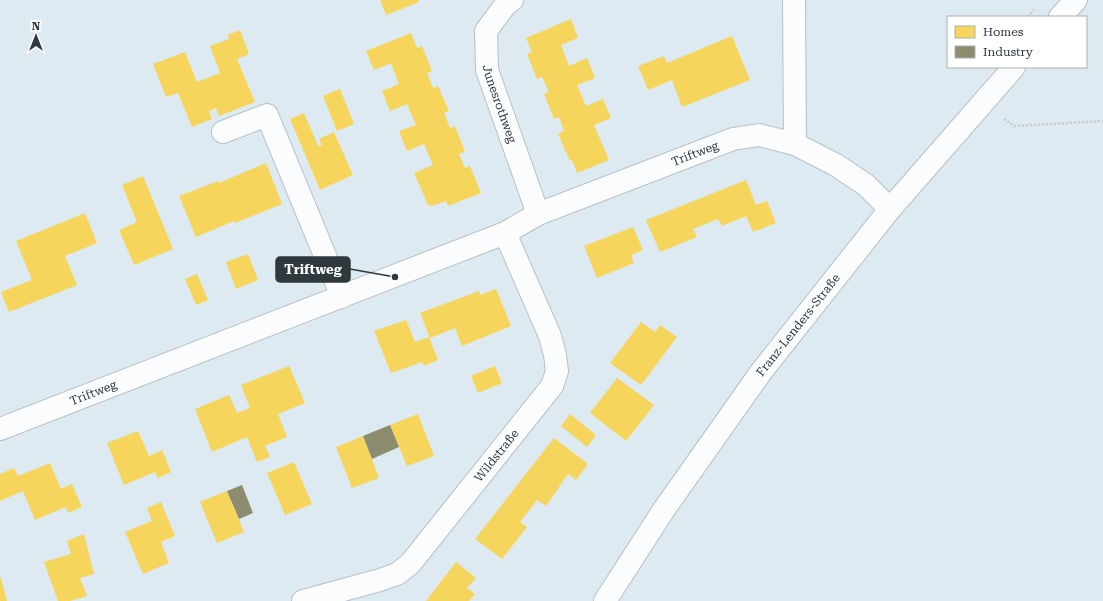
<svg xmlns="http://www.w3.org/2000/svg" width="1103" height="601" viewBox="0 0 1103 601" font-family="'Roboto Serif',serif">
  <rect width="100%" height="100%" fill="#deeaf1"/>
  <path fill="#f6d55c" d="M380 0H418L419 2 386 15Z
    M571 19 578 38 561 45 569 66 587 58 595 78 577 85 586 106 603 99 611 118 594 125 609 160 577 173 572 160 570 161 558 134 564 131 559 117 554 119 544 94 549 92 542 77 537 79 527 54 532 52 526 38Z
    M240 30 249 54 237 59 255 102 219 116 216 108 209 111 212 119 192 127 178 93 166 97 153 64 185 52 197 82 220 73 210 46 229 39 228 35Z
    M411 33 417 48 422 46 432 71 427 73 433 88 438 86 449 111 444 113 450 128 455 126 465 152 459 154 465 168 470 166 481 193 448 206 446 201 432 206 428 205 414 173 433 165 424 144 407 151 399 131 416 125 407 104 390 111 382 91 399 84 391 63 374 70 366 51Z
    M732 36 750 80 682 107 672 80 648 90 638 66 664 56 667 63Z
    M340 89 354 124 337 131 323 96Z
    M304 113 318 146 322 145 319 139 334 132 353 175 320 190 290 119Z
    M266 163 282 204 235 223 234 221 196 237 179 196 218 181 219 183Z
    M143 176 173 249 134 265 119 230 137 222 122 185Z
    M746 180 756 205 767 201 776 223 753 232 746 216 722 226 718 219 693 229 697 237 660 252 646 220Z
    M85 213 97 243 65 256 77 285 9 312 1 292 32 280 16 241Z
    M633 227 643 250 631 255 634 263 597 278 584 246Z
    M248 254 258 280 236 289 226 262Z
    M197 274 208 300 196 305 185 279Z
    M496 289 511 326 462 346 455 328 430 338 420 313 479 291 480 295Z
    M406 320 415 342 429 337 438 360 424 366 422 362 391 373 374 331Z
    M641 322 655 332 660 325 677 337 641 385 610 363Z
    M289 366 305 403 278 414 287 437 265 446 270 457 257 462 247 437 212 452 195 409 229 395 237 413 250 408 241 385Z
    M495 366 502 383 478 393 471 376Z
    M617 378 654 405 626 441 590 413Z
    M418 414 434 456 407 466 390 425Z
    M570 414 596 435 587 447 561 426Z
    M138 431 149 456 162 450 171 472 158 478 155 472 124 485 107 443Z
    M363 436 379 478 352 488 336 447Z
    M554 438 588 464 576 480 568 474 546 506 537 500 520 522 527 527 502 559 475 539Z
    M294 462 312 504 285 515 267 473Z
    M50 463 61 489 72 484 82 507 68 513 66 507 35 520 23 491 0 501V474L14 468 18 476Z
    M227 491 244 532 217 543 200 502Z
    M161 502 175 536 161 542 169 563 143 574 125 532 152 521 147 508Z
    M84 534 94 574 80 578 87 596 70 601H58L44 562 71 554 67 541Z
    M456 562 476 578 467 588 475 594 469 601H426Z
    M0 578H1L7 601H0Z"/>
  <path fill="#8c8c6e" d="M390 425 399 447 372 459 363 436Z
    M242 485 253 513 239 519 227 491Z"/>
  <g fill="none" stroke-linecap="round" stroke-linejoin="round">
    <defs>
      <g id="minor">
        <path id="s1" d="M512 0 506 4 486 31 487 70 538 214"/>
        <path d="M794 0 795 144"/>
        <path d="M1060 17 1076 0"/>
        <path d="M223 132 267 115 342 297"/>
        <path id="s2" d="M0 429 505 233 538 214 733 139 759 135 795 144 836 165 866 185 890 209"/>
        <path id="s3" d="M303 601 380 580 397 574 410 564 552 386 557 371 555 355 550 336 505 233"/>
        <path id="s4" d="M605 601 665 508 761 372 890 209 1014 67"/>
      </g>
    </defs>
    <use href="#minor" stroke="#b7c0c6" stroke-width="24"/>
    <path stroke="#c4c8cb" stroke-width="2.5" stroke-dasharray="2 2" stroke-linecap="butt" d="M1028 17 1034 10
      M1004 119 1014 126 1103 121"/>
    <use href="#minor" stroke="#fafcfd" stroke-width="22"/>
  </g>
  <g text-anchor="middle" stroke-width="4" stroke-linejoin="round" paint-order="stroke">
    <g font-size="12" fill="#2f383d" stroke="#fff">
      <text dy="4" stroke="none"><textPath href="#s1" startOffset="116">Junesrothweg</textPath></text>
      <text dy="4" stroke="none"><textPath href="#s2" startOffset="748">Triftweg</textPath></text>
      <text dy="4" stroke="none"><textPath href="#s4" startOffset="337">Franz-Lenders-Straße</textPath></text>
      <text dy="4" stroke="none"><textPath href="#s2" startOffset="100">Triftweg</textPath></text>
      <text dy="4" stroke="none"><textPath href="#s3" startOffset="253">Wildstraße</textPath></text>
    </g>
  </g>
  <path fill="none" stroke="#2f383d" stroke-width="1.5" d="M395 277L350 269"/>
  <circle fill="#2f383d" stroke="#fff" stroke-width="1.5" cx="395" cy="277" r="4"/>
  <rect fill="#2f383d" stroke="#2f383d" stroke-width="1.5" x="276" y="257" width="74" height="25" rx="4"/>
  <g font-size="13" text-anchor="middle" font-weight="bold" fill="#fff">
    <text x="313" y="274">Triftweg</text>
  </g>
  <rect x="947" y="16" width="140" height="52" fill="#ffffff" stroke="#acafb1"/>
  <rect x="955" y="26" width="20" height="12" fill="#f6d55c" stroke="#acafb1"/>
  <text x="983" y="36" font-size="12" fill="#2f383d">Homes</text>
  <rect x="955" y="46" width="20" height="12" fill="#8c8c6e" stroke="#acafb1"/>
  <text x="983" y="56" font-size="12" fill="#2f383d">Industry</text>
  <g transform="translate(36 36)" stroke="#ffffff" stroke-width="3" paint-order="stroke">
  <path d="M0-3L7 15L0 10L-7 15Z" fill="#2f383d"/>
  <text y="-6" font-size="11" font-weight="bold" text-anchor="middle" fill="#2f383d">N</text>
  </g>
</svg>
